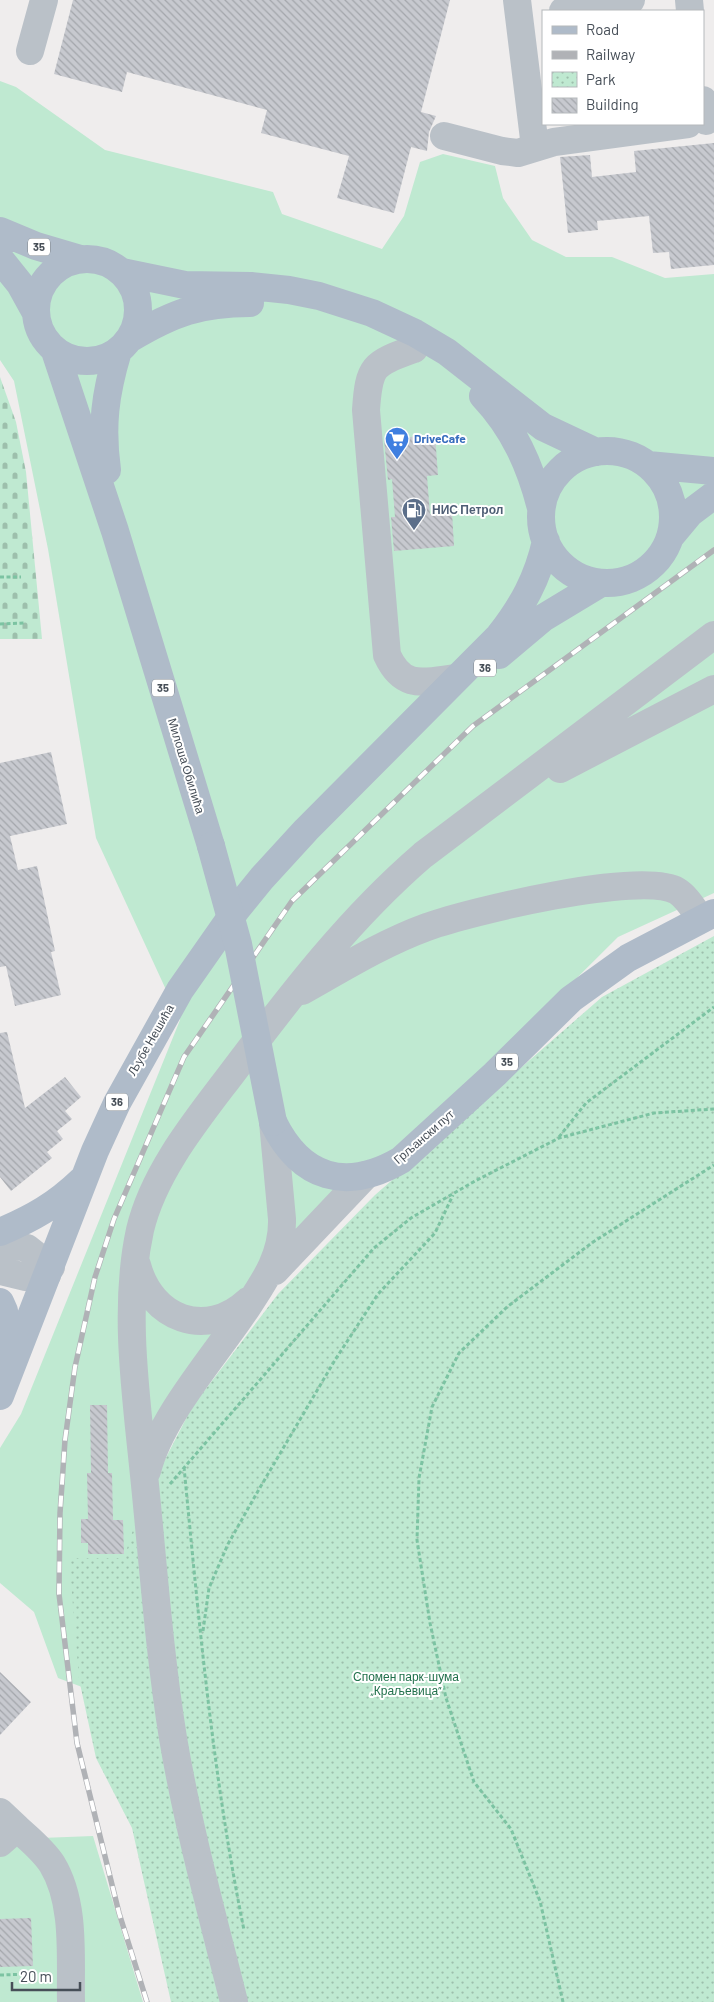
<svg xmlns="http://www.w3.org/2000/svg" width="714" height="2002" viewBox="0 0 714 2002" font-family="Barlow,sans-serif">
  <defs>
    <pattern id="cemetery-stones" width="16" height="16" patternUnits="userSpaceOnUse" patternTransform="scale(1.25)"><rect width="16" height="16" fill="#bfe9d1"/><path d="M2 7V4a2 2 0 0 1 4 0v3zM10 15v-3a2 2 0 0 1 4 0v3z" fill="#9dbfac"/></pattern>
    <pattern id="park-dots" width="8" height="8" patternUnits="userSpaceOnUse" patternTransform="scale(1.25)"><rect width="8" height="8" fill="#bfe9d1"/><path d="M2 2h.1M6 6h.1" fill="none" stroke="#9dbfac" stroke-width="1.8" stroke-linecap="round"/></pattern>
    <pattern id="building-back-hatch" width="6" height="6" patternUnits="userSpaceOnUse" patternTransform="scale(1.25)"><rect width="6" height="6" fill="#c7c9cf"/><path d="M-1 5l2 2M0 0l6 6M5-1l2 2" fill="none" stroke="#a3a6ab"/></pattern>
  </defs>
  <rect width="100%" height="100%" fill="#efeded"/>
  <path fill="#bfe9d1" d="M0 81 16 87 105 150 273 192 282 214 382 249 404 216 420 162 443 154 495 166 503 198 532 240 566 257H612L665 278 714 274V893L618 937 209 1344 156 1473 106 1696 58 1678 34 1612 0 1583V1448L21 1414 180 1020 96 838 48 549 14 381 0 360Z
    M0 1812 41 1838 93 1836 143 2002H0Z"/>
  <path fill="url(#cemetery-stones)" d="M0 377 16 422 26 472 42 639H0Z"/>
  <path fill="url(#park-dots)" d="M714 936V2002H171L132 1828 96 1758 79 1679 69 1558H124L140 1508 192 1407 278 1294 375 1195 602 997Z"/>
  <path fill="url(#building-back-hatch)" d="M73 0H450L421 112 436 116 429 132 427 151 411 147 394 213 337 198 349 156 261 133 267 110 127 72 122 92 54 74Z
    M714 143V265L671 269 669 252 653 253 649 216 597 221 598 230 568 233 560 157 590 155 592 177 636 172 634 151Z
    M435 435 438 475 427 476 430 514 452 512 454 546 394 551 391 517H395L392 479 388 480 384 439Z
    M51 752 67 824 10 836 18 870 37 866 55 951 51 952 61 995 15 1006 6 966 0 967V763Z
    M7 1032 25 1108 65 1077 81 1097 65 1111 72 1119 57 1131 63 1139 47 1152 52 1158 11 1191 0 1177V1033Z
    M90 1405H107L108 1473H112L113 1520H123L124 1554H88V1543H81V1519H88L87 1473H91Z
    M0 1672 31 1702 0 1735Z
    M31 1918 33 1966 0 1967V1919Z"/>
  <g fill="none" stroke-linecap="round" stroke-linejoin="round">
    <path stroke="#7cc3a2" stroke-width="3" stroke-dasharray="4 2.5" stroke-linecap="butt" d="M0 577H21
      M0 624 25 623
      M559 1137 586 1103 714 1007
      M184 1467C199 1622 213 1778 244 1930
      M170 1484 374 1248 411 1218 475 1181 559 1138 654 1113 714 1109
      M203 1631 209 1588 228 1544 258 1491 335 1360 378 1294 435 1233 453 1195
      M0 1975 33 1974
      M563 2002 540 1901 511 1829 474 1782 446 1698 430 1623 417 1540 419 1478 432 1407 459 1353 507 1307 593 1242 714 1165"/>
    <path stroke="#bac1c8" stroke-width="28" d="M517 0 535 147
      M689 0 690 11
      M563 11 631 0
      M30 51 44 0
      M703 100 706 121
      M444 136 502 151 518 153 554 142 688 124
      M414 349C373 364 369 365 366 410L387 655C403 690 423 682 456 678
      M560 769 714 689
      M302 991C343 968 383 943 427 927 468 912 642 870 677 891 687 897 694 910 701 919
      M0 1243 27 1248 51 1267
      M137 1265C151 1319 206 1340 248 1301
      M0 1271 26 1277 47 1275
      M275 1271 366 1175
      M147 1471C160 1418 213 1358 244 1312 264 1282 283 1256 282 1219L273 1122
      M0 1812 17 1828 0 1843
      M17 1828C29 1839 43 1850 52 1864 76 1903 70 1959 71 2002
      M234 2002C212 1914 188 1827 173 1738 159 1651 153 1562 144 1475 136 1395 123 1308 140 1230 154 1170 200 1116 236 1068 293 992 351 917 423 855L714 635"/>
    <path stroke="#afbbc9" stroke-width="28" d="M0 231 36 246 80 259
      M36 310a51 51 0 1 1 102 0a51 51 0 1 1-102 0Z
      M0 259 20 284 36 313
      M122 272 185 285 251 286 289 290 319 296 372 313 415 333 447 352 543 427 596 452
      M131 338C173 313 200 303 250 303
      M55 351 115 531 211 846
      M483 396C514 429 530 465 541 508
      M541 517a66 66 0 1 1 132 0a66 66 0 1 1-132 0Z
      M648 465 714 471
      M107 470C101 426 105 394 118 351
      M670 537 690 513 714 495
      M499 655 543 618 601 583
      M273 1122C301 1179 346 1192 401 1160L495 1074 571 999 628 958 714 913
      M0 1232C33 1218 56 1205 82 1180
      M0 1302 4 1311 12 1364
      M0 1396 95 1151 117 1103 180 990 236 910 262 878 306 830 499 636C522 607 538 578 546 541"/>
    <defs>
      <path id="rail" d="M147 2002 119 1913 77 1743 59 1594 60 1513 65 1440 75 1367 95 1277 114 1219 184 1057 292 901 473 726 714 550"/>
    </defs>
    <use href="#rail" stroke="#b0b2b6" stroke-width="5.5"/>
    <use href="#rail" stroke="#fff" stroke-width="4" stroke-dasharray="11" stroke-linecap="butt"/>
    <path stroke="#afbbc9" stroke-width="28" d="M211 846 238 944 273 1122"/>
  </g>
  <defs>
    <symbol id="supermarket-pin" viewBox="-11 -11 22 30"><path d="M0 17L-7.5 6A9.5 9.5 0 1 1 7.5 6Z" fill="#3f7fe0" stroke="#fff"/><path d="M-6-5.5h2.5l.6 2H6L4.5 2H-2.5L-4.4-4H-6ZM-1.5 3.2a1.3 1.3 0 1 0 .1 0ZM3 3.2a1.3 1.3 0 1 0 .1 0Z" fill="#fff"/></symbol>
    <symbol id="fuel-pin" viewBox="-11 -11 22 30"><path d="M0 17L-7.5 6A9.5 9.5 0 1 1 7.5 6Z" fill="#5c6f8a" stroke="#fff"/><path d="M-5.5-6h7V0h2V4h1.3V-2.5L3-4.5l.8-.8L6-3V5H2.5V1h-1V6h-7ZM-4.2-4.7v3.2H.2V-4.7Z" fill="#fff"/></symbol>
  </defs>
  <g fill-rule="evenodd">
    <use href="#supermarket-pin" x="383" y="425" width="28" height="38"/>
    <use href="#fuel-pin" x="400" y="496" width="28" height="38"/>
  </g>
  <g text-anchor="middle" stroke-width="4" stroke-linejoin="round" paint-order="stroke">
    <g fill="#fff" stroke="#7e848a" stroke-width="1">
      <rect x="28" y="238.5" width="22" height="17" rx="4"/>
      <rect x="474" y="659.5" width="22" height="17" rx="4"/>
      <rect x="152" y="679.5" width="22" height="17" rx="4"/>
      <rect x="496" y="1053.5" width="22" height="17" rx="4"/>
      <rect x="106" y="1093.5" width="22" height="17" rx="4"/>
    </g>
    <g font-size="11" font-weight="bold" fill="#474f58">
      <text x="39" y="251">35</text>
      <text x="485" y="672">36</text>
      <text x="163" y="692">35</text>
      <text x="507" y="1066">35</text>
      <text x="117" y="1106">36</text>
    </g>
    <g font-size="12" font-weight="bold" fill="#366cbe" stroke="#fff" text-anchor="start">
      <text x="414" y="443">DriveCafe</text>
    </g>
    <g font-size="12" font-weight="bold" fill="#4e5e75" stroke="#fff" text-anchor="start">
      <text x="432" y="514">НИС Петрол</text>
    </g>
    <g font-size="12" fill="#474f58" stroke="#fff">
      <text transform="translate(186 766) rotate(73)" y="4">Милоша Обилића</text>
      <text transform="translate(151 1040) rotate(-60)" y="4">Љубе Нешића</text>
      <text transform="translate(424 1137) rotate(-41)" y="4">Грљански пут</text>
    </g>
    <g font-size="12" fill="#21704b" stroke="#fff">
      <text x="406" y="1681">Спомен парк-шума<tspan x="406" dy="14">„Краљевица”</tspan></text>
    </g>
  </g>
  <rect x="542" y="10" width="162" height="115" fill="#ffffff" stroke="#b5b9bc"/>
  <rect x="552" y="26" width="25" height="8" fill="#afbbc9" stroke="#b5b9bc"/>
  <text x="586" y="35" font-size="15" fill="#474f58">Road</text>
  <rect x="552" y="51" width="25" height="8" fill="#b0b2b6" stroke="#b5b9bc"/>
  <text x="586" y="60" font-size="15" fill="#474f58">Railway</text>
  <rect x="552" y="72" width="25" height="15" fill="url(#park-dots)" stroke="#b5b9bc"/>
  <text x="586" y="85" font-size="15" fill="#474f58">Park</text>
  <rect x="552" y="98" width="25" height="15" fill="url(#building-back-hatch)" stroke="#b5b9bc"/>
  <text x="586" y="110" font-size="15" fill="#474f58">Building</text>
  <path d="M12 1982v8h68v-8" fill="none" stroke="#474f58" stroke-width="2.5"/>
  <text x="20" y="1982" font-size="15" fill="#474f58" stroke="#ffffff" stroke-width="4" paint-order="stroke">20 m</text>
</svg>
